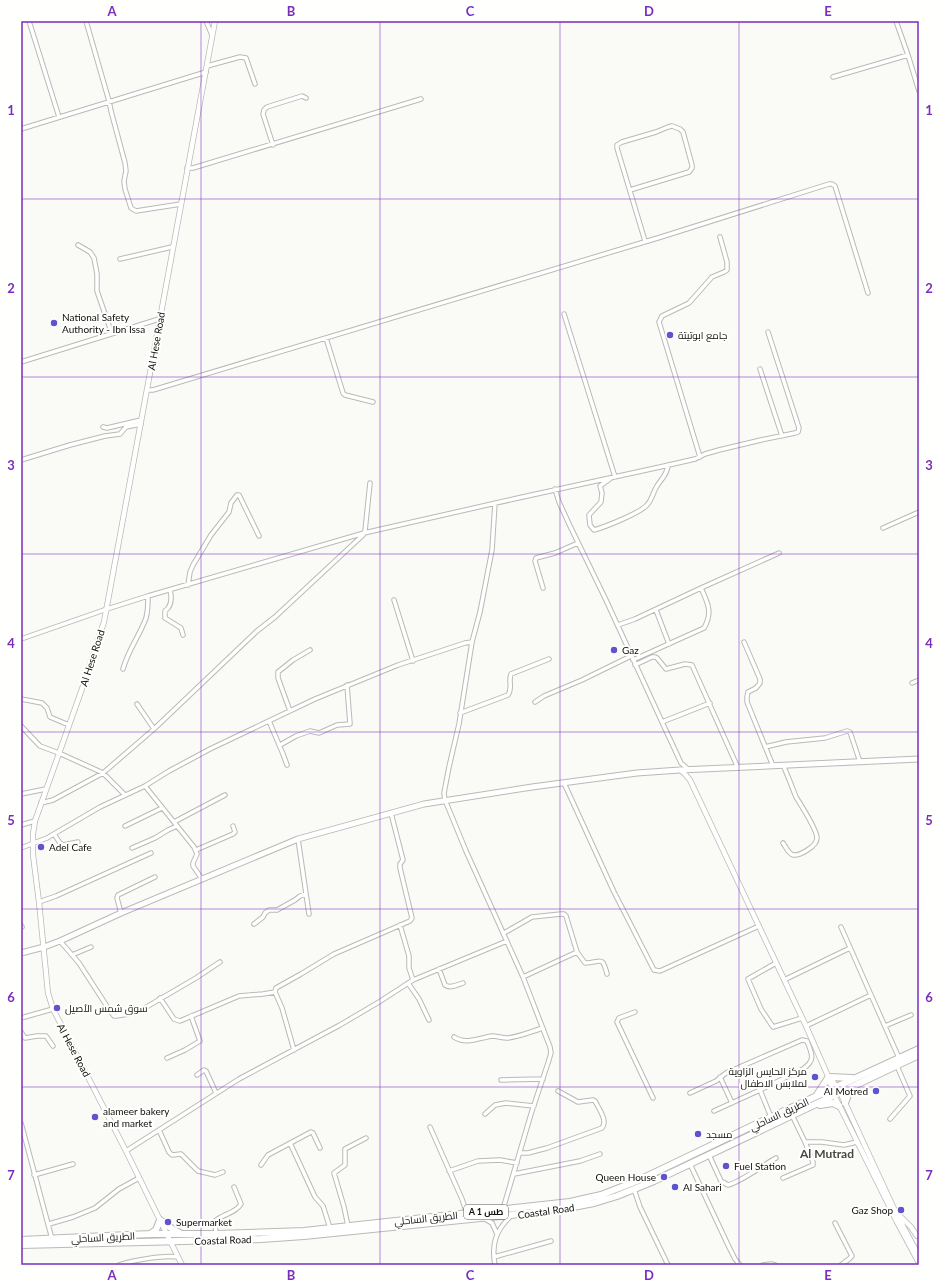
<svg xmlns="http://www.w3.org/2000/svg" width="940" height="1286" viewBox="0 0 940 1286" font-family="Lato,Cairo,sans-serif">
  <rect width="100%" height="100%" fill="#fafbf7"/>
  <g fill="none" stroke-linecap="round" stroke-linejoin="round">
    <defs>
      <path id="street" d="M29 21 59 117
        M86 21 109 101 111 111 125 163 126 171 124 181 125 189 131 208 136 211 181 204
        M206 21 212 35
        M896 21 908 55 919 91
        M207 66 240 57 246 58 255 84
        M833 77 908 55
        M21 129 206 72
        M273 145 263 114 264 110 267 107 302 96 306 98
        M187 168H193L421 99
        M630 190 689 172 692 168V165L683 132 680 129 672 126 668 127 656 132 622 142 617 145V148L645 241
        M78 245 90 252 94 258 97 274V291L112 334
        M120 259 172 247
        M564 314 615 477
        M326 338 343 393 345 395 373 402
        M21 362 159 319
        M760 369 782 436
        M147 390H153L661 237 829 184H832L835 186 868 293
        M103 427 107 428 141 420
        M700 457 659 322 662 316 689 303 712 277 724 272 727 270V262L720 237
        M21 460 70 445 105 436 120 434 126 427 141 424
        M611 478 600 486 602 493 601 502 589 515 590 525 594 530C605 527 640 513 647 505 652 500 653 492 657 486 662 478 667 475 668 465
        M555 489 559 502 570 526 606 600 662 722 681 763 688 769
        M495 503 492 550 480 612 472 642 459 724 449 767 444 793 445 800 466 851 523 977 550 1047 551 1053 548 1063 531 1114 503 1209
        M883 528 919 512
        M188 585 190 572 193 565 211 535 229 512 231 503 237 495H239L259 536
        M543 588 535 561 536 558 555 553 578 543
        M170 590C172 598 172 606 165 611V618L181 628 183 635
        M394 600 413 661
        M656 610 669 644
        M618 625 635 619 701 588
        M21 639 107 609 148 596 364 533 518 498 660 467 695 459 705 454 719 450 761 440 795 433 798 432 799 428 768 332
        M744 642 760 679V683L756 688 748 692 747 697V702L773 766
        M633 660 704 628C713 613 708 603 701 588L779 553
        M635 665 652 657H655L657 658 666 669 685 664 692 665 738 768
        M123 669C128 650 140 635 146 618 148 611 148 603 148 596
        M912 683 919 680
        M21 699 42 703 47 708 50 717 69 725
        M535 702 544 696 582 680 631 656
        M137 704 154 729
        M290 711 278 678V672L293 660 310 650
        M460 713 508 695C513 688 508 681 511 674L549 659
        M269 721 283 754 287 765
        M662 722 710 703
        M21 726 40 746 59 753 103 773 125 795
        M280 745 296 736 310 731 319 733 337 725 350 724 347 685
        M765 747 786 742 825 738 847 731 850 732 860 762
        M783 765C788 776 792 787 796 797 801 805 817 830 817 838 817 846 800 856 793 855 788 853 786 847 783 843
        M564 783 614 892 654 970 660 971 759 926
        M145 786 194 847 197 854 193 863V866L202 879
        M21 794 46 789
        M41 803 53 800 103 773 154 729 257 631 275 617 363 535 365 531 370 483
        M174 822 225 795
        M21 825 35 821
        M125 826 162 808
        M54 834 60 843 63 845 78 842
        M298 839 309 914
        M21 848 47 838 100 807 145 786 169 771 210 749 315 699 398 665 465 643 472 642
        M132 848 155 838 168 830 177 826
        M196 850 233 834 235 832 233 826
        M39 902 56 896 151 853
        M121 913 117 898 118 895 155 877
        M254 924 263 917 265 913 269 910H277L295 900 300 896 306 894
        M21 925 22 927
        M400 925 409 956V968L413 980
        M504 933 532 917 561 914H564L566 916 577 952 523 977
        M60 941 79 963 110 1011 114 1016H116L129 1014 143 1009 196 978 220 962
        M577 952 585 963C601 963 602 954 607 974
        M72 955 91 947
        M776 963 748 979 761 1009 773 1027 802 1018
        M439 969 445 985C450 989 457 985 463 983
        M784 980 850 948
        M408 983 419 999 429 1020
        M871 995 899 1058
        M160 998 174 1019 180 1021 239 996 263 994 275 992
        M635 1012 619 1018 617 1022 653 1098
        M21 1018 53 1009
        M806 1026 871 995 841 927
        M885 1026 911 1015
        M21 1032 25 1038 37 1036H46L53 1046
        M454 1037C466 1045 479 1038 492 1036 497 1036 502 1038 507 1038 520 1037 532 1031 543 1028
        M294 1050 282 1008 275 992 276 988 301 974 334 954 410 921 412 918 400 868V864L403 860 391 813
        M167 1058 185 1050 200 1041 191 1016
        M197 1075 204 1070 206 1071 216 1093
        M720 1077 732 1103
        M501 1080 543 1079
        M690 1093 716 1081 726 1073 802 1040 807 1041C812 1054 816 1060 803 1069L760 1090 771 1117
        M714 1111 760 1090
        M485 1114 495 1105 506 1103 534 1106
        M792 1115 805 1142H822L844 1145 857 1142
        M890 1119 910 1096 897 1066
        M21 1123 52 1239
        M430 1127 462 1199 467 1214
        M159 1130 169 1152 172 1155 181 1154 198 1171 215 1175 223 1172
        M290 1143 315 1197 323 1206 330 1228
        M126 1151 239 1079 340 1025 379 1002 413 980 507 941
        M520 1153H528L547 1148 602 1128C608 1121 599 1109 595 1101L593 1100 578 1102 558 1091
        M709 1155 721 1181 728 1185C739 1183 765 1164 776 1158
        M690 1164 728 1245 735 1259 740 1265
        M261 1165 268 1155 311 1132 313 1133 320 1148
        M449 1171 478 1161 500 1160 517 1163
        M514 1174 580 1161 600 1154
        M34 1175 73 1164
        M783 1178 813 1165V1162L805 1142
        M634 1189 640 1207 668 1265
        M485 1219 492 1223 497 1234
        M835 1223 852 1256 849 1259 841 1265
        M49 1224 73 1217 95 1208 119 1189 139 1178
        M348 1226 344 1207 334 1173 345 1165V1149L366 1138
        M216 1234 215 1221C223 1214 236 1213 241 1204L234 1187
        M494 1257 551 1241
        M119 1265C133 1260 164 1255 178 1257
        M495 1265C491 1244 496 1230 511 1216
        M763 1265 771 1264 775 1265"/>
      <path id="secondary" d="M680 770 684 773 690 780 806 1026 828 1076 834 1095 897 1222 919 1263
        M830 1077 840 1092 896 1213 919 1256
        M900 1216 911 1227 917 1236
        M182 1265 126 1151 53 1009 48 993 39 902 33 855V834L35 821 83 686 104 622 215 21"/>
      <path id="primary" d="M21 953 44 947 60 941 121 913 298 839 424 804 532 787 637 773 680 770 919 759"/>
      <path id="highway" d="M830 1077 852 1078
        M817 1095 828 1078
        M845 1103 848 1095 853 1087
        M820 1105 833 1103 839 1106
        M150 1234 156 1230 160 1220 171 1228 180 1233
        M21 1240 150 1234H216L304 1231 570 1202 601 1195 637 1181 771 1117 919 1049
        M21 1245 261 1239 304 1236 511 1215 573 1207 594 1203 617 1196 654 1181 919 1055"/>
    </defs>
    <use href="#street" stroke="#b9b9b6" stroke-width="5.5"/>
    <use href="#secondary" stroke="#b9b9b6" stroke-width="6"/>
    <use href="#primary" stroke="#b9b9b6" stroke-width="7"/>
    <use href="#highway" stroke="#b9b9b6" stroke-width="8"/>
    <use href="#street" stroke="#fff" stroke-width="3.5"/>
    <use href="#secondary" stroke="#fff" stroke-width="4.5"/>
    <use href="#primary" stroke="#fff" stroke-width="5"/>
    <use href="#highway" stroke="#fff" stroke-width="6"/>
  </g>
  <path fill="none" stroke="#7b2cbf" stroke-width="1" stroke-opacity="0.55" d="M201 21V1265M380 21V1265M560 21V1265M739 21V1265M21 199H919M21 377H919M21 554H919M21 732H919M21 909H919M21 1087H919"/>
  <g fill="#5f54cc" stroke="#fffffe" stroke-width="1.5">
    <circle cx="54" cy="323" r="4"/>
    <circle cx="670" cy="335" r="4"/>
    <circle cx="614" cy="650" r="4"/>
    <circle cx="41" cy="847" r="4"/>
    <circle cx="57" cy="1008" r="4"/>
    <circle cx="815" cy="1077" r="4"/>
    <circle cx="876" cy="1091" r="4"/>
    <circle cx="95" cy="1117" r="4"/>
    <circle cx="698" cy="1134" r="4"/>
    <circle cx="726" cy="1166" r="4"/>
    <circle cx="664" cy="1177" r="4"/>
    <circle cx="675" cy="1187" r="4"/>
    <circle cx="901" cy="1210" r="4"/>
    <circle cx="168" cy="1222" r="4"/>
  </g>
  <g text-anchor="middle" stroke-width="4" stroke-linejoin="round" paint-order="stroke">
    <rect fill="#fffffe" stroke="#575756" stroke-width="1" x="464" y="1205" width="44" height="14" rx="3"/>
    <g font-size="9" font-weight="bold" fill="#0f0f0e">
      <text x="486" y="1215">A 1 طس</text>
    </g>
    <g font-size="10" fill="#0f0f0e" stroke="#fffffe" text-anchor="start">
      <text x="62" y="321">National Safety<tspan x="62" dy="12">Authority - Ibn Issa</tspan></text>
      <text x="678" y="339">جامع ابوتيتة</text>
      <text x="622" y="654">Gaz</text>
      <text x="49" y="851">Adel Cafe</text>
      <text x="65" y="1012">سوق شمس الأصيل</text>
      <text x="807" y="1075" text-anchor="end">مركز الحايس الزاوية<tspan x="807" dy="12">لملابس الاطفال</tspan></text>
      <text x="868" y="1095" text-anchor="end">Al Motred</text>
      <text x="103" y="1115">alameer bakery<tspan x="103" dy="12">and market</tspan></text>
      <text x="706" y="1138">مسجد</text>
      <text x="734" y="1170">Fuel Station</text>
      <text x="656" y="1181" text-anchor="end">Queen House</text>
      <text x="683" y="1191">Al Sahari</text>
      <text x="893" y="1214" text-anchor="end">Gaz Shop</text>
      <text x="176" y="1226">Supermarket</text>
    </g>
    <g font-size="10" fill="#0f0f0e" stroke="#fffffe">
      <text transform="translate(156 341) rotate(-80)" y="4">Al Hese Road</text>
      <text transform="translate(92 658) rotate(-72)" y="4">Al Hese Road</text>
      <text transform="translate(74 1050) rotate(62)" y="4">Al Hese Road</text>
      <text transform="translate(779 1114) rotate(-25)" y="4">الطريق الساحلي</text>
      <text transform="translate(546 1211) rotate(-8)" y="4">Coastal Road</text>
      <text transform="translate(426 1218) rotate(-6)" y="4">الطريق الساحلي</text>
      <text transform="translate(103 1237) rotate(-3)" y="4">الطريق الساحلي</text>
      <text transform="translate(223 1240) rotate(-2)" y="4">Coastal Road</text>
    </g>
    <g font-size="12" font-weight="bold" fill="#474744" stroke="#fffffe">
      <text x="827" y="1158">Al Mutrad</text>
    </g>
  </g>
  <rect width="940" height="1286" fill="none" stroke="#fffffe" stroke-width="44"/>
  <rect x="22" y="22" width="896" height="1242" fill="none" stroke="#7b2cbf" stroke-width="1.5"/>
  <g font-size="13" text-anchor="middle" font-weight="bold" fill="#7b2cbf">
    <text x="112" y="16">A</text>
    <text x="291" y="16">B</text>
    <text x="470" y="16">C</text>
    <text x="649" y="16">D</text>
    <text x="828" y="16">E</text>
    <text x="11" y="115">1</text>
    <text x="929" y="115">1</text>
    <text x="11" y="293">2</text>
    <text x="929" y="293">2</text>
    <text x="11" y="470">3</text>
    <text x="929" y="470">3</text>
    <text x="11" y="648">4</text>
    <text x="929" y="648">4</text>
    <text x="11" y="825">5</text>
    <text x="929" y="825">5</text>
    <text x="11" y="1002">6</text>
    <text x="929" y="1002">6</text>
    <text x="11" y="1180">7</text>
    <text x="929" y="1180">7</text>
    <text x="112" y="1280">A</text>
    <text x="291" y="1280">B</text>
    <text x="470" y="1280">C</text>
    <text x="649" y="1280">D</text>
    <text x="828" y="1280">E</text>
  </g>
</svg>
